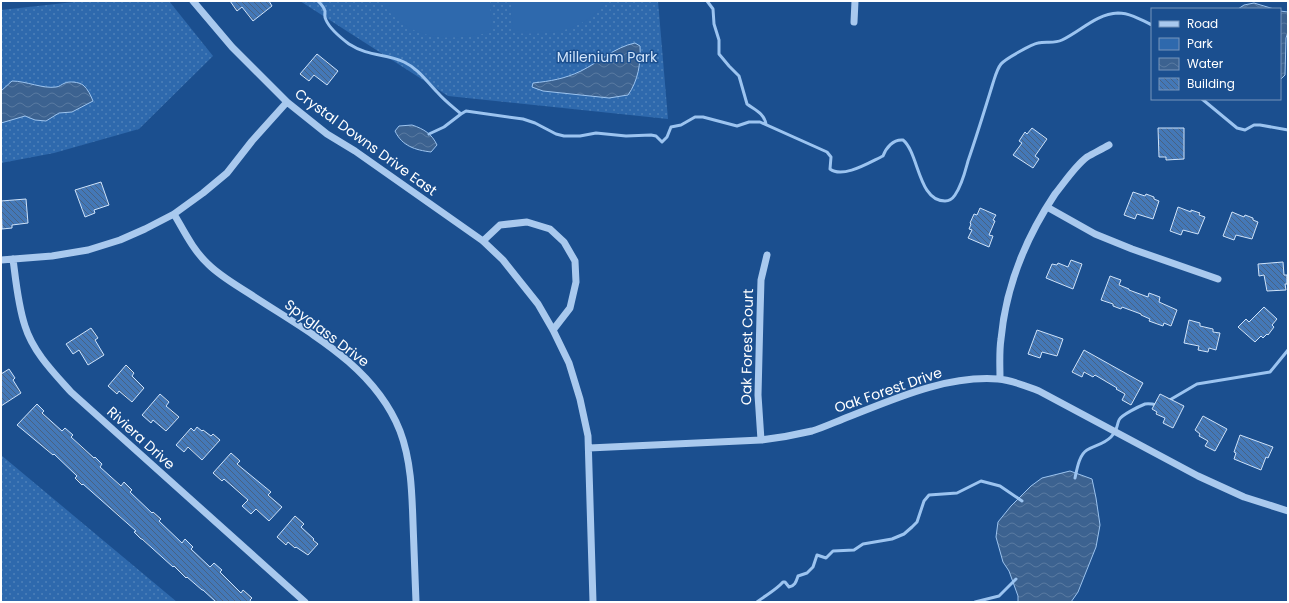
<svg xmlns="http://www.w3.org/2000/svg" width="1289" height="603" viewBox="0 0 1289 603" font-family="Poppins,sans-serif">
  <defs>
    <pattern id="green-dots" width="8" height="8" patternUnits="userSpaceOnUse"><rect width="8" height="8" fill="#2e69ad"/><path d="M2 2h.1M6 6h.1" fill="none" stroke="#4d80b9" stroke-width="1.8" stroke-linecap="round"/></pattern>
    <pattern id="water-waves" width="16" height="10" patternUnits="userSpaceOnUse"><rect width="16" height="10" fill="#3c6290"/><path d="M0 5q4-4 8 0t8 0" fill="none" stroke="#597aa1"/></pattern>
    <pattern id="building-back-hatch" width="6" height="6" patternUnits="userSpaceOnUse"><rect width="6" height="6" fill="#4478b7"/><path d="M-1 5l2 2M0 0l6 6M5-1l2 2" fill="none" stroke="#486282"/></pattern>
  </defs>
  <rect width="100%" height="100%" fill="#1b4f8f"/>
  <path fill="url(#green-dots)" d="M83 1H169L213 56 139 129 54 153 1 163V10Z
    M300 1H658L668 119 448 96Z
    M1 455 177 602H1Z"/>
  <path fill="#2e69ad" d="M380 1H490L492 32C447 42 410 42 380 1Z
    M511 1H607C581 33 552 35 513 33Z"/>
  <path fill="url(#water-waves)" stroke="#9cc4f0" d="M1254 3 1274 9H1238L1244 5Z
    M1280 11 1288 12V32L1286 38 1285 75 1280 80Z
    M635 43 640 46C641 63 638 81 628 95L609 98 543 91 532 87 533 83C551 81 564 79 581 71 599 62 615 47 635 43Z
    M12 81C26 81 43 89 56 87 59 87 62 84 65 83 69 81 79 82 83 85 88 89 91 96 93 101L72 112 59 113 46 121 35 120 25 116 1 123V91Z
    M412 125C424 129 432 134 437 145L431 152C415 150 402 146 395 131L399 126Z
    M1070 471 1092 479 1096 498 1100 525 1096 547 1078 592 1071 602H1018V596L1009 571 1003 562 996 537 998 522 1011 506 1031 486 1042 478Z"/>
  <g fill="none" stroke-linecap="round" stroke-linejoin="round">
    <path stroke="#9cc4f0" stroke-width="3" d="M318 1C321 4 324 7 325 11 325 14 324 17 326 20 330 29 341 38 349 44 369 57 385 53 404 62 419 69 427 82 438 93 445 101 453 107 461 114
      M707 1 713 9 714 24 719 40V54L729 66 739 76 747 104C755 110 764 113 766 124
      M1202 99 1237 128 1245 130 1254 125H1260L1288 130
      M429 134 444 127 461 114 466 111 523 119 535 123 556 134 564 136H580L596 133 626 136 651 135 656 136 662 142 667 137 671 127 681 125 695 117H703L737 126 749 122H760L827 152 831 157 830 169C843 179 870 162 883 156 886 148 893 139 903 140 919 153 918 201 945 201 950 201 953 198 955 195 962 185 965 172 968 161 977 135 985 109 993 83 995 77 997 69 1001 64 1005 59 1032 44 1038 43 1046 41 1054 44 1062 40 1081 31 1096 14 1118 13 1130 13 1142 20 1152 25
      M1168 401 1197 384 1270 372 1288 350
      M1075 478C1077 469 1079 455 1087 450 1096 445 1104 444 1111 437 1118 430 1116 427 1119 420 1121 415 1140 406 1145 404 1149 403 1153 404 1157 405
      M757 602C766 595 776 590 783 582H785L789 587C795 586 796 582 798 576L807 573 813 567 817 555 826 558 833 551 854 550 863 544 892 539 904 534 912 527 917 522 924 501 929 495 957 493 981 481 1000 486 1022 501
      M975 602 999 596 1016 579"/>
  </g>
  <path fill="url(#building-back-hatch)" stroke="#cfe3fa" d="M230 1H269L272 6 253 21 242 7 237 11Z
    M317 54 338 71 327 85 314 75 309 81 300 74Z
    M1032 128 1047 139 1035 156 1039 159 1033 168 1013 155 1022 143 1019 141 1025 132 1027 134Z
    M1158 128H1184V159L1166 160V157H1159Z
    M101 182 109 205 94 210 95 213 85 217 75 190Z
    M1133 192 1145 196 1146 194 1154 197V199L1159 201 1153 219 1137 214 1135 219 1124 215Z
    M26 199 28 223 12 225V228L2 229 1 201Z
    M1178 207 1191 212V210L1200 213 1199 215 1205 217 1198 234 1183 230 1181 235 1170 231Z
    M980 208 996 215 993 220 995 221 989 235 993 236 989 247 968 238 972 230 969 229 971 224 970 223 974 214 977 215Z
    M1232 212 1244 217 1245 215 1253 218V220L1258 222 1252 239 1236 235 1234 240 1223 236Z
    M1071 260 1082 264 1073 289 1046 278 1052 264 1057 265 1058 263 1068 267Z
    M1283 262 1284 275H1287V284H1285L1286 290 1267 291 1264 275 1259 276 1258 264Z
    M1110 276 1121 280 1119 285 1129 289V290L1148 297 1149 293 1160 297 1159 302 1177 310 1171 326 1164 323 1163 326 1149 321 1150 319 1141 315V314L1122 307 1121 309 1113 306V304L1101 300Z
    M1264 307 1277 319 1272 325 1274 327 1268 335 1267 334 1263 338 1261 336 1255 342 1238 327 1246 319 1249 322Z
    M1189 320 1200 323V326L1213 329V332L1220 333 1216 350 1209 348 1208 352 1198 350 1199 346 1184 343Z
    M91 328 98 338 95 340 104 355 88 365 79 350 73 354 66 344Z
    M1037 330 1063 339 1057 356 1042 352 1040 358 1028 354Z
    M1084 350 1143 383 1131 405 1122 400 1125 394 1116 389 1117 388 1095 375 1093 377 1084 372 1082 377 1072 372Z
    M126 365 134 373 132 376 144 388 132 402 119 391 117 394 108 386Z
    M9 369 15 378 13 380 21 393 1 406V374Z
    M160 394 169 402 166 406 179 417 166 431 153 420 151 423 142 415Z
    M1160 394 1184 406 1173 428 1163 423 1165 418 1156 414 1157 412 1152 409Z
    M37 404 44 411 42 413 62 431 65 428 73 435 71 437 94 458 95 457 102 464 100 467 121 486 124 482 132 490 130 492 152 513 153 512 161 519 159 521 182 543 185 539 193 547 191 549 210 567 214 563 222 570 220 572 241 593 243 590 252 598 250 600 251 602H216L203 590H202L187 577 186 578 174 566 173 567 142 539H141L134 532 136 531 83 484 82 485 75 478 77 476 54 454 53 455 17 425Z
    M1203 416 1227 429 1215 451 1205 446 1208 441 1199 436 1200 434 1195 430Z
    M197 427 202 431 203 430 211 436 213 434 220 440 202 460 188 447 184 452 176 445 191 428 194 431Z
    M1240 435 1273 447 1268 458 1266 457 1261 470 1234 459 1236 453 1234 452Z
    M231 453 240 461 237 464 271 492 268 495 282 507 269 521 256 509 251 514 242 506 248 500 224 479 222 481 213 473Z
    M295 516 304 524 301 527 314 539 313 540 318 544 308 555 296 547 295 548 288 542 286 545 277 537Z"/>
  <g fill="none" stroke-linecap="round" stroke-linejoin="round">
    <path stroke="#a9c9ee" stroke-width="7" d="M193 1 232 47 287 102 327 134 355 151 483 241 503 260 538 304 553 330 569 363 580 399 588 436 593 602
      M854 22 855 1
      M1047 207 1095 234 1132 249 1218 279
      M174 214C184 231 193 250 208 264 220 276 236 285 250 294 306 331 374 365 400 431 411 460 412 492 413 523 414 549 415 576 416 602
      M483 241 500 225 527 222 550 229 564 242 575 261 576 282 570 308 553 330
      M13 259C16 282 18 305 25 326 33 352 54 373 71 392L305 602
      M1 260 52 256 88 250 120 240 145 229 174 214 203 193 227 173 252 141 287 102
      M1000 379C1000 366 999 352 1001 339 1006 285 1025 239 1055 194 1064 183 1075 166 1087 157 1094 153 1102 149 1109 145
      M761 440 758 395 760 315 761 280 767 255
      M589 448 761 440C778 438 795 435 812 431 822 428 833 423 843 419 892 400 945 375 998 379 1012 380 1026 386 1039 391L1198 476 1244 497 1288 511"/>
  </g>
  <g text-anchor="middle" stroke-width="3" stroke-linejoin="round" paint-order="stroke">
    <g font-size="14" fill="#cfe3fa" stroke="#1b4f8f">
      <text x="607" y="62">Millenium Park</text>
    </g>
    <g font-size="14" fill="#fff" stroke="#1b4f8f">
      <text transform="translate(366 142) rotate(36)" y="5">Crystal Downs Drive East</text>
      <text transform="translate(327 333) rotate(37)" y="5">Spyglass Drive</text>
      <text transform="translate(747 347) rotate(-89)" y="5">Oak Forest Court</text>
      <text transform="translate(888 390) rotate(-19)" y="5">Oak Forest Drive</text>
      <text transform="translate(141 438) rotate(42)" y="5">Riviera Drive</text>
    </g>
  </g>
  <rect width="1289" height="603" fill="none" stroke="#ffffff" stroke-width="4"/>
  <rect x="1151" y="8" width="130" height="92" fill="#1b4f8f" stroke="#7695bc"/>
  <rect x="1159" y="21" width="20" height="6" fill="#a9c9ee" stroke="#7695bc"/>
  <text x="1187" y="28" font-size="12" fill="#ffffff">Road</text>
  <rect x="1159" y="38" width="20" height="12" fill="#2e69ad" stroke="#7695bc"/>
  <text x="1187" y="48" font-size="12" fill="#ffffff">Park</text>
  <rect x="1159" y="58" width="20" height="12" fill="url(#water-waves)" stroke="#7695bc"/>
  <text x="1187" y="68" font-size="12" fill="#ffffff">Water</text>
  <rect x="1159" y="78" width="20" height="12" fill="url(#building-back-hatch)" stroke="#7695bc"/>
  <text x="1187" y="88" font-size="12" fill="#ffffff">Building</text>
</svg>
